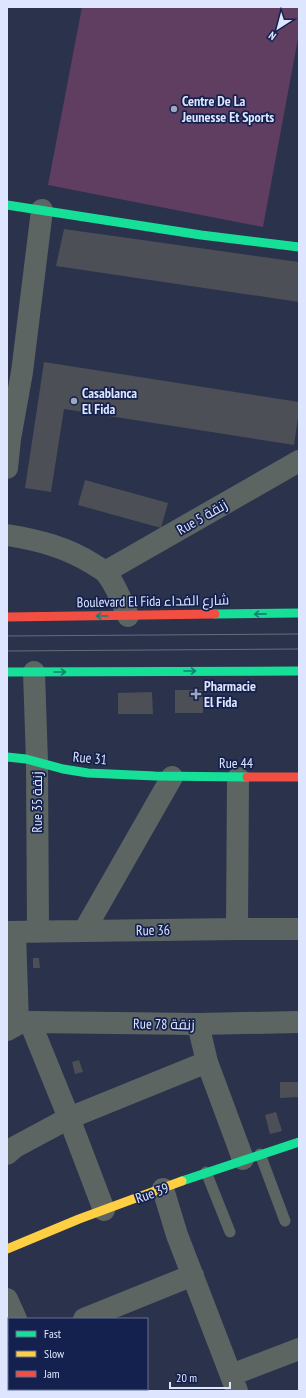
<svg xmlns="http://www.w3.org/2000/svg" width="306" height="1398" viewBox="0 0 306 1398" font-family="'PT Sans Narrow',Cairo,sans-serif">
  <rect width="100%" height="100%" fill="#2a324c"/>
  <path fill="#5f3e62" d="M82 7H299V33L263 227 48 185Z"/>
  <path fill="#4c4f55" d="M64 229 299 262V302L56 266Z
    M44 362 299 402V411L294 445 64 409 51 492 25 488Z
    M85 480 168 503 161 528 78 505Z
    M175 690H203V713H175Z
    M152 692 153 714H118V693Z
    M33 958H39L40 968H33Z
    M79 1060 83 1072 75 1074 72 1062Z
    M280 1082H299V1097L280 1098Z
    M276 1112 282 1131 270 1134 265 1115Z"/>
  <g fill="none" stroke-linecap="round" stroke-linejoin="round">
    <path stroke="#5d6563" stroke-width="11" d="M260 1154 285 1221
      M206 1172 230 1232"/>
    <path stroke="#5d6563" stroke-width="22" d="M7 468 10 439 22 372 42 210
      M7 535C38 540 66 547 93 564 97 567 103 569 106 573 116 585 122 602 128 616
      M105 572 299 461
      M34 672 37 762 38 932
      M237 929 238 778
      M84 931 172 777
      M7 932 237 929H299
      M15 933 18 1024
      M30 1022 69 1118 104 1210
      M198 1024 207 1062 243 1159
      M7 1030 18 1024 30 1022 198 1024 299 1022
      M7 1154 15 1147 69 1118 207 1062
      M163 1189 177 1235 237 1391
      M7 1299 16 1319
      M84 1319 193 1275
      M7 1350H9
      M231 1375 299 1349
      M45 1389V1391
      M129 1389 130 1391"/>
    <path stroke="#16e098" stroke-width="9" d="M7 205 201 235 299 247
      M215 614 299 613
      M7 672 299 671
      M7 757 26 759 63 769 88 773 155 776 247 777
      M182 1181 299 1142"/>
    <path stroke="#ffcf43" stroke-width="9" d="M7 1249 79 1219 182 1181"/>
    <path stroke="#f24e42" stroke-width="9" d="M7 617 215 614
      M247 777H299"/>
    <path stroke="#686e78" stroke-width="1" d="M7 636 299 634
      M7 651 299 649"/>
  </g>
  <defs><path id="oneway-shaft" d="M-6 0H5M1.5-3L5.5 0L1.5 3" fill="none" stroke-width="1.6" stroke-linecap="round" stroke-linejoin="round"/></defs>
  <g stroke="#158072">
    <use href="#oneway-shaft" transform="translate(260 614) rotate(179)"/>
    <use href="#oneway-shaft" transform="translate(102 616) rotate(180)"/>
    <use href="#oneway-shaft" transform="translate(190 671)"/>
    <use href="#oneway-shaft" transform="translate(60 672)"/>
  </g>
  <g fill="#9ea7c0" stroke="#14204d" stroke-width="1.5">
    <circle cx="174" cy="109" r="4"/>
    <circle cx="74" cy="401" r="4"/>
    <path d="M194 688h4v4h4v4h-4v4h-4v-4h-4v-4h4z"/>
  </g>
  <g text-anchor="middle" stroke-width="3.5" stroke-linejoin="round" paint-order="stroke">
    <g font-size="14" font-weight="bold" fill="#dde6fe" stroke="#14204d" text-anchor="start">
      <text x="182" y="106">Centre De La<tspan x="182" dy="16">Jeunesse Et Sports</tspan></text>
      <text x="82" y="398">Casablanca<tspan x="82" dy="16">El Fida</tspan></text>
      <text x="204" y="691">Pharmacie<tspan x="204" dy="16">El Fida</tspan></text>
    </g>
    <g font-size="14" fill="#dde6fe" stroke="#14204d">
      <text transform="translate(202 517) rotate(-30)" y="5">Rue 5 زنقة</text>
      <text transform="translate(153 601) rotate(-1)" y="5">Boulevard El Fida شارع الفداء</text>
      <text transform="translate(90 758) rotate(5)" y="5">Rue 31</text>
      <text x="236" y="768">Rue 44</text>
      <text transform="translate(37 802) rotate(-90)" y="5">Rue 35 زنقة</text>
      <text transform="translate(153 930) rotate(-1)" y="5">Rue 36</text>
      <text transform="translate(164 1024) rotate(1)" y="5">Rue 78 زنقة</text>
      <text transform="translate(152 1193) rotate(-20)" y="5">Rue 39</text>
    </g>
  </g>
  <rect width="306" height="1398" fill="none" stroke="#dde6fe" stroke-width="16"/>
  <rect x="8" y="1318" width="140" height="72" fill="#14204d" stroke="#646f94"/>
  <rect x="16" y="1331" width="20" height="6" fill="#16e098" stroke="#646f94"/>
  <text x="44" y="1338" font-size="12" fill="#dde6fe">Fast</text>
  <rect x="16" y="1351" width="20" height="6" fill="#ffcf43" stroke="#646f94"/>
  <text x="44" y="1358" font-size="12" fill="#dde6fe">Slow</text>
  <rect x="16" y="1371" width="20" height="6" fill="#f24e42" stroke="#646f94"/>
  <text x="44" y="1378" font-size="12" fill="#dde6fe">Jam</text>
  <g transform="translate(278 28) rotate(216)" stroke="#14204d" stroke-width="3" paint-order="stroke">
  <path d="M0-3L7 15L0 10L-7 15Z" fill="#dde6fe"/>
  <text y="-6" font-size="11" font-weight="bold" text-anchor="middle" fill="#dde6fe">N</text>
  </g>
  <path d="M170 1382v6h60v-6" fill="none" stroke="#dde6fe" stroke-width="2"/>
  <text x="176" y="1382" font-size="12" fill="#dde6fe" stroke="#14204d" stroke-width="3" paint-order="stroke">20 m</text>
</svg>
